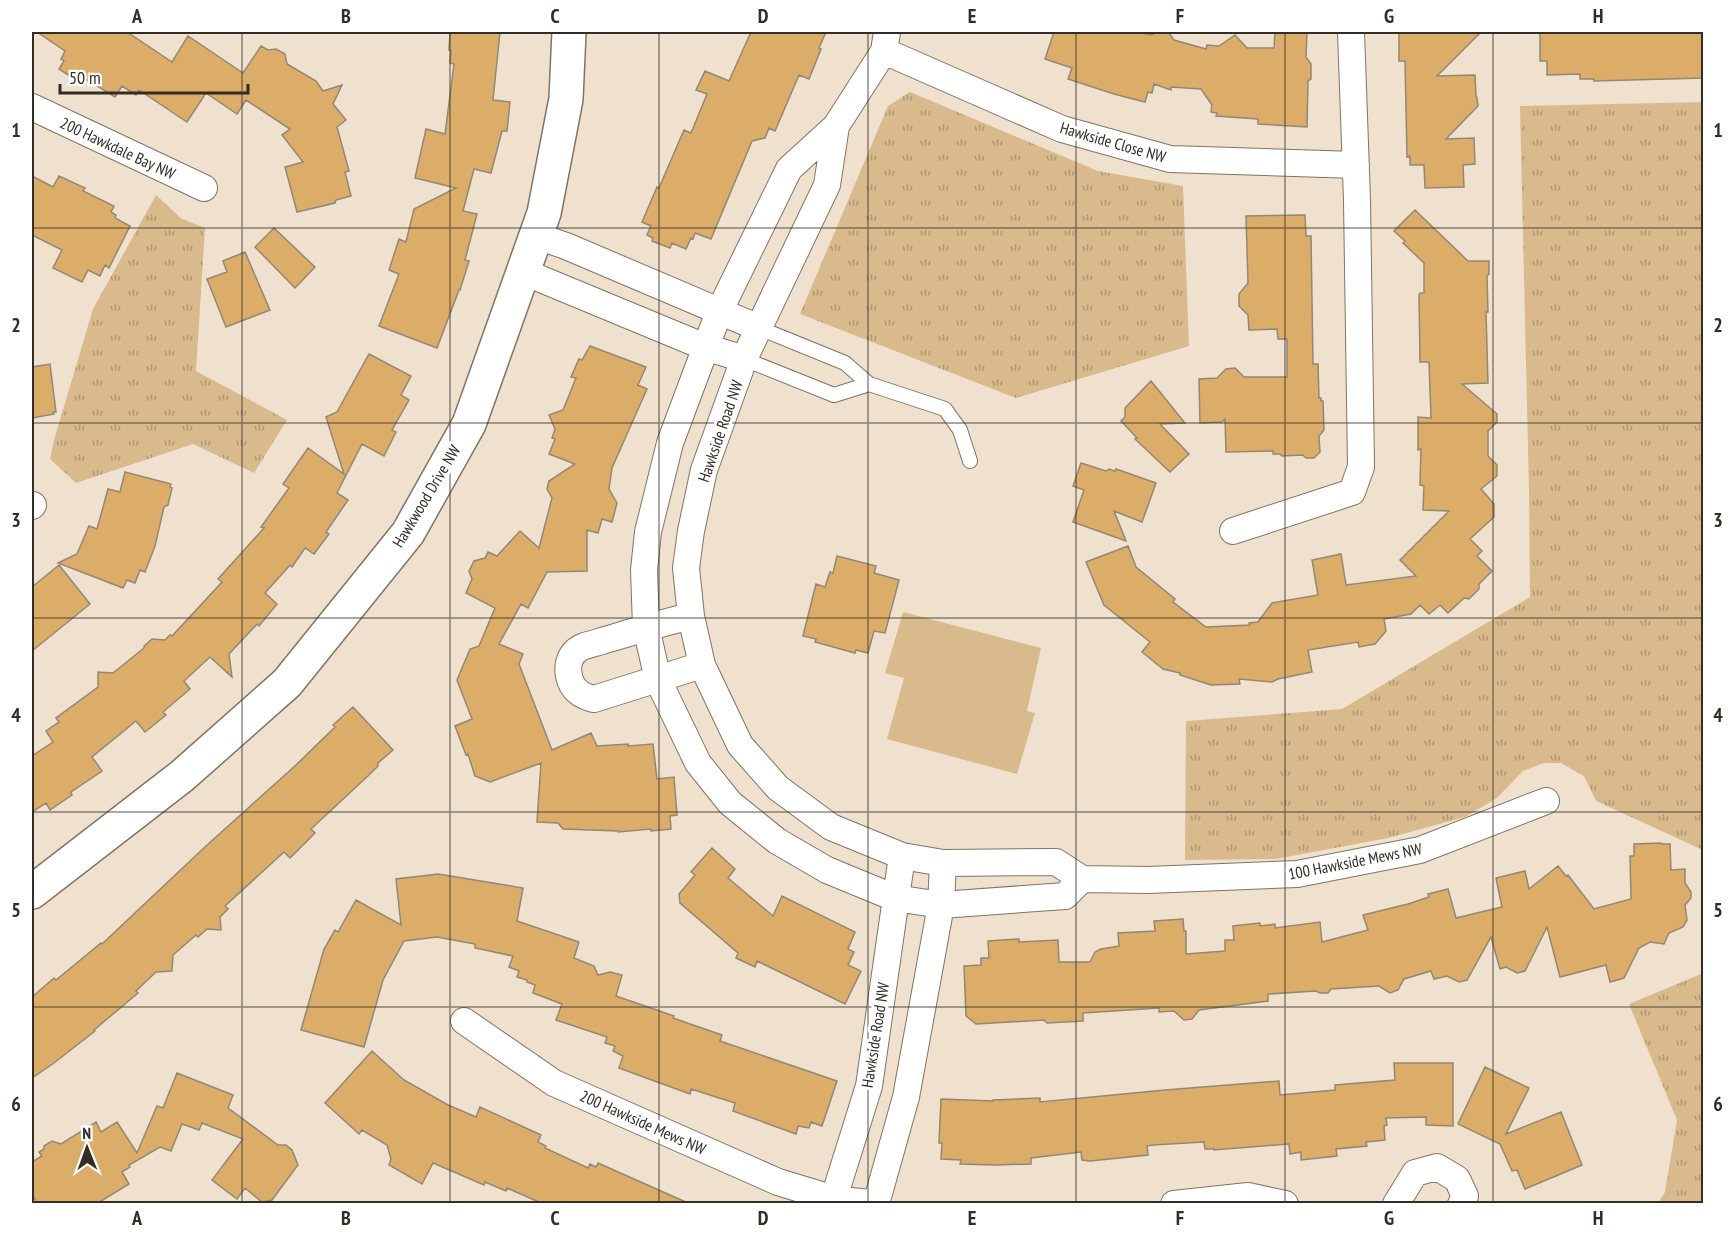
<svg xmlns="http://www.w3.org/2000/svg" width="1735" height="1235" viewBox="0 0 1735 1235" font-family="'PT Sans Narrow',sans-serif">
  <defs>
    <pattern id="park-tufts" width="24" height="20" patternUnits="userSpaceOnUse" patternTransform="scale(1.5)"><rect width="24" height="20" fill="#d9ba8d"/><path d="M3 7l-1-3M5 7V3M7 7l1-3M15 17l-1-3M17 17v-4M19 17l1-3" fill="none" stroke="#b19873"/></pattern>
  </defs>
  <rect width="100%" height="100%" fill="#efe1ce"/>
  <path fill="url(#park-tufts)" d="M910 92 1098 171 1183 186 1189 346 1016 398 800 314 888 106Z
    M1703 102V850L1596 801 1584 776 1561 763H1544L1523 771 1497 798 1465 817 1388 838 1276 859 1185 860 1186 721 1342 709 1530 597 1529 491 1520 106Z
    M156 195 182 219 205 228 196 371 287 420 254 473 193 444 76 483 50 459 54 440 93 309Z
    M1703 959V1203H1658L1665 1192 1677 1120 1629 1004 1701 974Z"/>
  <path fill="#d9ba8d" d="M903 612 1041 648 1027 711 1035 713 1017 774 887 739 904 678 885 673Z"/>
  <path fill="#dbad69" stroke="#938775" stroke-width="1.5" d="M37 32H127L172 62 188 36 243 73 261 46 268 50 276 49 285 54 287 64 316 81 323 91 342 85 333 104 346 120 337 127 349 171 345 172 351 196 336 200 335 203 297 212 285 167 303 162 282 135 290 129 246 100 237 114 206 93 187 122 139 90 136 95 122 86 115 97 86 79 82 84 59 69 64 61 61 59 65 51Z
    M450 32H500L493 100 510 102 507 131H502L491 173 474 169 463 211 477 214 465 260 469 261 460 290H459L437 348 379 326 399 274 389 270 399 239 406 242 414 209 456 188 415 178 426 129 445 134 454 64 450 63 451 51 449 50Z
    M751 32H826L819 48 821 49 809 79 799 75 775 131 769 128 765 138 752 141 711 239 695 233 693 239 691 238 686 249 672 243 670 248 652 241 653 238 647 235 651 226 642 222 657 187 659 188 684 130 691 133 707 94 696 90 705 71 729 81Z
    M1054 32H1137L1151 35 1157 32H1163L1169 33 1174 40 1206 49 1207 45 1219 46 1235 35 1247 48H1274L1275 32H1307L1306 57 1311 64V79L1308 81 1307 127 1258 124V119L1216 116 1217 113 1211 112 1212 105 1201 89 1171 87V90L1154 84 1152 93 1148 92 1145 102 1114 94 1068 79 1072 68 1045 59Z
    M1399 32H1481L1437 76 1475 75 1476 96 1477 98 1478 106 1446 139 1474 138 1475 164 1463 165 1464 187 1425 188 1424 165H1410V156L1407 157 1405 61H1399Z
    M1540 32H1704L1703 78 1594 81V79H1580V74L1547 75V61H1540Z
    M32 176 53 187 59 176 85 188 83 191 114 206 111 212 116 215 115 218 130 226 109 268 105 265 100 276 88 270 82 282 53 268 62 250 32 235Z
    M1415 210 1468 261H1489V274L1487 276 1488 312H1486L1488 383 1462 384 1497 414V422L1488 431V456L1497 465V476L1481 489 1494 504V517L1470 539 1482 551 1477 556 1492 571 1479 584V589L1469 599 1464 598 1448 613 1440 605 1429 614 1420 605 1411 614 1384 619 1386 631 1375 644 1359 647 1358 642 1308 650 1312 672 1278 679 1272 682 1239 679 1240 684 1211 685 1180 675V673L1163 669 1142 652 1150 642 1104 605 1086 562 1128 546 1136 567 1175 599 1173 602 1206 627 1250 625 1249 623 1258 622 1272 603 1318 595 1312 560 1341 554 1346 585 1416 576 1400 560 1449 511 1423 510 1424 486 1420 485 1421 449 1418 450V417L1431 418 1429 362H1420L1419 295 1420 293H1424V263L1403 243 1405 241 1394 231Z
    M1305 215 1306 236H1311L1313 364H1318L1319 398H1321V401H1323L1324 430 1319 436 1320 452 1314 458H1306L1303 455 1282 456 1280 454H1273V451L1226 452 1225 419 1222 422 1200 423 1199 379 1217 378 1226 369 1235 368 1244 377H1287V339H1278L1277 329 1249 330 1248 315 1239 306V294L1248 283 1246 216Z
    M274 228 315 267 295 288 255 247Z
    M245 252 270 310 226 327 207 279 227 272 223 261Z
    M590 346 646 367 638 385 647 389 612 468 609 489 617 503 612 522 602 519 598 533 587 530V571L547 572 528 608 521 604 499 644 523 654 519 664 552 750 591 733 597 746 628 744V746L653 744 657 779 674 777 677 815 670 816 671 829 651 831V829L618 832V831L563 829 558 823 537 822 541 763 490 782 475 776 468 754 466 755 455 726 472 719 457 680 470 649 479 646 495 608 466 593 472 579 469 571 474 561 485 558 488 552 497 556 520 531 539 548 552 498 547 489 549 481 575 464 549 454 555 439 552 438 555 429 549 415 563 410 576 378 571 377 579 359 582 360Z
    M369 354 411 376 401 395 409 400 392 430 396 432 384 456 362 444 337 493 348 500 326 532 329 534 314 554 305 548 292 567 290 565 265 593 277 604 259 626 257 624 229 654 232 677 210 657 184 681 190 689 163 712 166 715 145 732 136 721 92 757 102 771 71 792 72 795 50 810 46 803 32 812V756L53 742 46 731 59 722 56 718 98 687V672L113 673 144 648V646L152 639 165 640 170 635 172 636 222 582 218 579 264 528 261 527 289 488 283 484 308 448 344 474 326 417 337 412Z
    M50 364 56 412H53L54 414 32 418V367Z
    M1151 381 1185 423 1160 424 1189 454 1170 472 1135 439 1137 438 1121 421 1125 417V408Z
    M1081 463 1106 471 1109 469 1115 471 1116 469 1156 483 1142 522 1114 511 1126 541 1073 522 1084 490 1073 486Z
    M125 472 171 484 170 487 172 488 168 505 164 507 155 546 145 572 140 570 135 583 127 580 123 588 58 563 77 554 89 526 97 529 108 489 120 492Z
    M837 556 876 566 874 573 899 580 885 633 874 631 868 653 856 650 855 653 815 642 816 639 803 636 816 584 825 587 830 572 833 573Z
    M59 565 90 604 32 651V587Z
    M353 707 393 750 378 763V766L369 775 311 829 315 833 290 858 284 852 225 906 228 909 220 917 221 930 207 929 198 937 196 935 173 955 172 971 156 972 136 991 138 993 94 1030 95 1031 54 1063 32 1078V997L54 978 56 980 101 943 102 944 206 846 296 765 335 727 333 725Z
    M1661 843 1662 844H1670L1671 870 1685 869V883L1691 892V898L1685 905 1687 920 1683 927 1669 933 1664 944 1650 942 1639 948 1624 978 1610 982 1606 965 1560 977 1547 927 1525 971 1517 973 1506 967 1500 969 1491 937 1467 980 1459 982 1447 976 1434 979 1431 971 1404 979 1398 990 1390 993 1379 986 1331 989 1328 993H1320L1316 991 1268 994V1001L1199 1010 1192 1019 1184 1020 1174 1011 1159 1012V1008L1083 1013V1021L1047 1023 1044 1020 976 1024 966 1016 964 966 981 965V958H989L988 941 1019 939V942L1058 940 1059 962H1090L1095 952 1101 949 1119 946 1118 933 1155 931 1154 921 1183 919 1184 931H1186V954L1225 951V940H1234L1233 926 1260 923V926L1275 924V928L1320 922 1322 942 1368 930 1363 915 1408 904 1429 897 1428 894 1448 889 1456 918 1502 907 1496 878 1525 871 1529 889 1558 866 1566 876 1568 875 1594 909 1631 899 1630 856H1634V844Z
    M712 848 735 869 728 878 773 916 782 896 855 932 848 949 854 952 848 965 861 971 845 1004 757 961 755 967 736 958 738 953 680 903 679 894 695 875 691 872Z
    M438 874 523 888 517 921 579 942 574 958 594 966 598 975 610 972 622 975 616 996 674 1016 673 1018 722 1035 720 1041 837 1081 822 1126 811 1122 809 1128 798 1126 796 1134 733 1111 735 1103 691 1089 690 1094 619 1068 623 1056 613 1051 615 1046 605 1043 607 1037 556 1020 562 1004 533 993 535 985 527 982V980L517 977 519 971 509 967 513 956 475 948V944L437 937 404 941 383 980 364 1047 301 1030 324 949 335 930 338 932 356 900 401 925 396 879Z
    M372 1051 404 1080 448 1105 476 1117 480 1107 541 1135 538 1142 546 1146 545 1148 588 1168 590 1164 596 1167 598 1163 688 1203H541L507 1188 506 1191 485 1182 484 1185 433 1163 422 1184 389 1165 391 1159 387 1145 362 1130 359 1134 325 1103Z
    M1394 1063H1453V1126L1426 1125V1117L1386 1118 1387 1125 1384 1126 1385 1140 1366 1142 1367 1146 1336 1149 1337 1156 1301 1160V1152L1290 1154 1289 1144 1214 1150V1149H1205L1204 1142 1153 1145 1147 1146 1148 1155 1090 1161 1082 1160 1081 1152 1031 1158V1164L996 1165 960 1164 961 1160 941 1159 942 1143H939L941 1099 993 1101V1100L1040 1098V1102L1165 1090 1279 1081 1280 1095 1335 1090V1085L1395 1080Z
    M1485 1067 1529 1088 1506 1134 1561 1112 1582 1165 1525 1189 1517 1170 1512 1171 1500 1144 1458 1124Z
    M177 1073 233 1095 228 1108 278 1145H286L292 1150 298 1165 272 1200 262 1202 245 1188 237 1199 212 1180 243 1139 202 1123 199 1130 182 1124 171 1151 160 1147 129 1165 130 1167 122 1172 129 1184 98 1203H37L32 1194V1162L42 1156 39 1152 44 1149V1146L52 1141 61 1144 96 1122 101 1132 117 1122 137 1153 157 1106 163 1108Z"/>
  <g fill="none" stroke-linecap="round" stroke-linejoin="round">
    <defs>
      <path id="service" d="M759 328 845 363 869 384 945 409 960 430 970 461
        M744 359 834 395 869 384"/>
      <path id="minor" d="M887 32 884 51 836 126 789 169 719 312 670 443 648 532 644 570 646 627 658 680 698 763 730 803 777 841 827 870 895 898 941 905 1065 896 1082 879
        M884 51 1062 129 1170 159 1356 165
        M32 107 204 188
        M836 126 827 185 744 359 704 470 691 531 686 568 691 616 702 665 740 745 778 788 831 827 902 856 943 863 1056 862 1082 879 1148 880 1297 874 1420 850 1546 801
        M537 236 566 246 759 328
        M524 272 705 347 744 359
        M32 506 33 505
        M1233 531 1352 492 1361 467 1357 200 1351 32
        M691 616C661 623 632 632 602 641 594 644 582 645 576 651 569 657 567 667 569 676 572 690 581 696 594 699L702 665
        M464 1021 554 1083 778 1182 834 1199 877 1204
        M832 1204 869 1086 902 856
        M876 1204 906 1097 941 905 943 863
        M1174 1204 1248 1196 1285 1204
        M1396 1204 1415 1173 1437 1167 1457 1179 1465 1196 1461 1204"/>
      <path id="tertiary" d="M32 892 182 776 287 683 408 533 469 424 544 213 566 99 569 32"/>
    </defs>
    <use href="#service" stroke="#807463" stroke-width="16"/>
    <use href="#minor" stroke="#807463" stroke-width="28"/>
    <use href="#tertiary" stroke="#807463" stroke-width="36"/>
    <use href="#service" stroke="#fff" stroke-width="14"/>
    <use href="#minor" stroke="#fff" stroke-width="26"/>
    <use href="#tertiary" stroke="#fff" stroke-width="33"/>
  </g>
  <path fill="none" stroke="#322d25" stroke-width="1.5" stroke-opacity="0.55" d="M242 32V1204M450 32V1204M659 32V1204M868 32V1204M1076 32V1204M1285 32V1204M1493 32V1204M32 228H1704M32 423H1704M32 618H1704M32 812H1704M32 1007H1704"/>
  <g text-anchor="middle" stroke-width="6" stroke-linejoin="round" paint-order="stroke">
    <g font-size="16" fill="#322d25" stroke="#fff">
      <text transform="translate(1113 142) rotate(16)" y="6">Hawkside Close NW</text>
      <text transform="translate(118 148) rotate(25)" y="6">200 Hawkdale Bay NW</text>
      <text transform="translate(720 431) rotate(-71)" y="6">Hawkside Road NW</text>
      <text transform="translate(426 496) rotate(-59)" y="6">Hawkwood Drive NW</text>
      <text transform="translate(1355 861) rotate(-11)" y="6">100 Hawkside Mews NW</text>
      <text transform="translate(875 1035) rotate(-81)" y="6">Hawkside Road NW</text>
      <text transform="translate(643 1122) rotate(24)" y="6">200 Hawkside Mews NW</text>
    </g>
  </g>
  <rect width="1735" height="1235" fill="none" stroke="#ffffff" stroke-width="66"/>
  <g transform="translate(87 1148) rotate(359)" stroke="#ffffff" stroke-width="4.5" paint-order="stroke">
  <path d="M0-4.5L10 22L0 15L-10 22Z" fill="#322d25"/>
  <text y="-9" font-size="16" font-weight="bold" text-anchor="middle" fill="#322d25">N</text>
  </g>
  <path d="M60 84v9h188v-9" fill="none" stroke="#322d25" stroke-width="3"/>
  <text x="69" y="84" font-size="18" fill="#322d25" stroke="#ffffff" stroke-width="4.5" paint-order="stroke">50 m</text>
  <rect x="33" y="33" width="1669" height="1169" fill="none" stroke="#322d25" stroke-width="2"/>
  <g font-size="20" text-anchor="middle" font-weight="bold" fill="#322d25">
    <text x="137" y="23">A</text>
    <text x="346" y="23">B</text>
    <text x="555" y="23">C</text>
    <text x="763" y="23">D</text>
    <text x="972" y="23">E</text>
    <text x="1180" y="23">F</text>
    <text x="1389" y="23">G</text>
    <text x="1598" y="23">H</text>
    <text x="16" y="137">1</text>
    <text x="1718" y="137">1</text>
    <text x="16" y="332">2</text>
    <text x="1718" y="332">2</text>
    <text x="16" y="527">3</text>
    <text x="1718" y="527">3</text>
    <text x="16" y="722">4</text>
    <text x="1718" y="722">4</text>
    <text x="16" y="917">5</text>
    <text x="1718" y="917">5</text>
    <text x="16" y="1111">6</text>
    <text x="1718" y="1111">6</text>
    <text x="137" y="1225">A</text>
    <text x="346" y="1225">B</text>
    <text x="555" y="1225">C</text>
    <text x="763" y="1225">D</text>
    <text x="972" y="1225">E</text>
    <text x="1180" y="1225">F</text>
    <text x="1389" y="1225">G</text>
    <text x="1598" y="1225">H</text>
  </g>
</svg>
